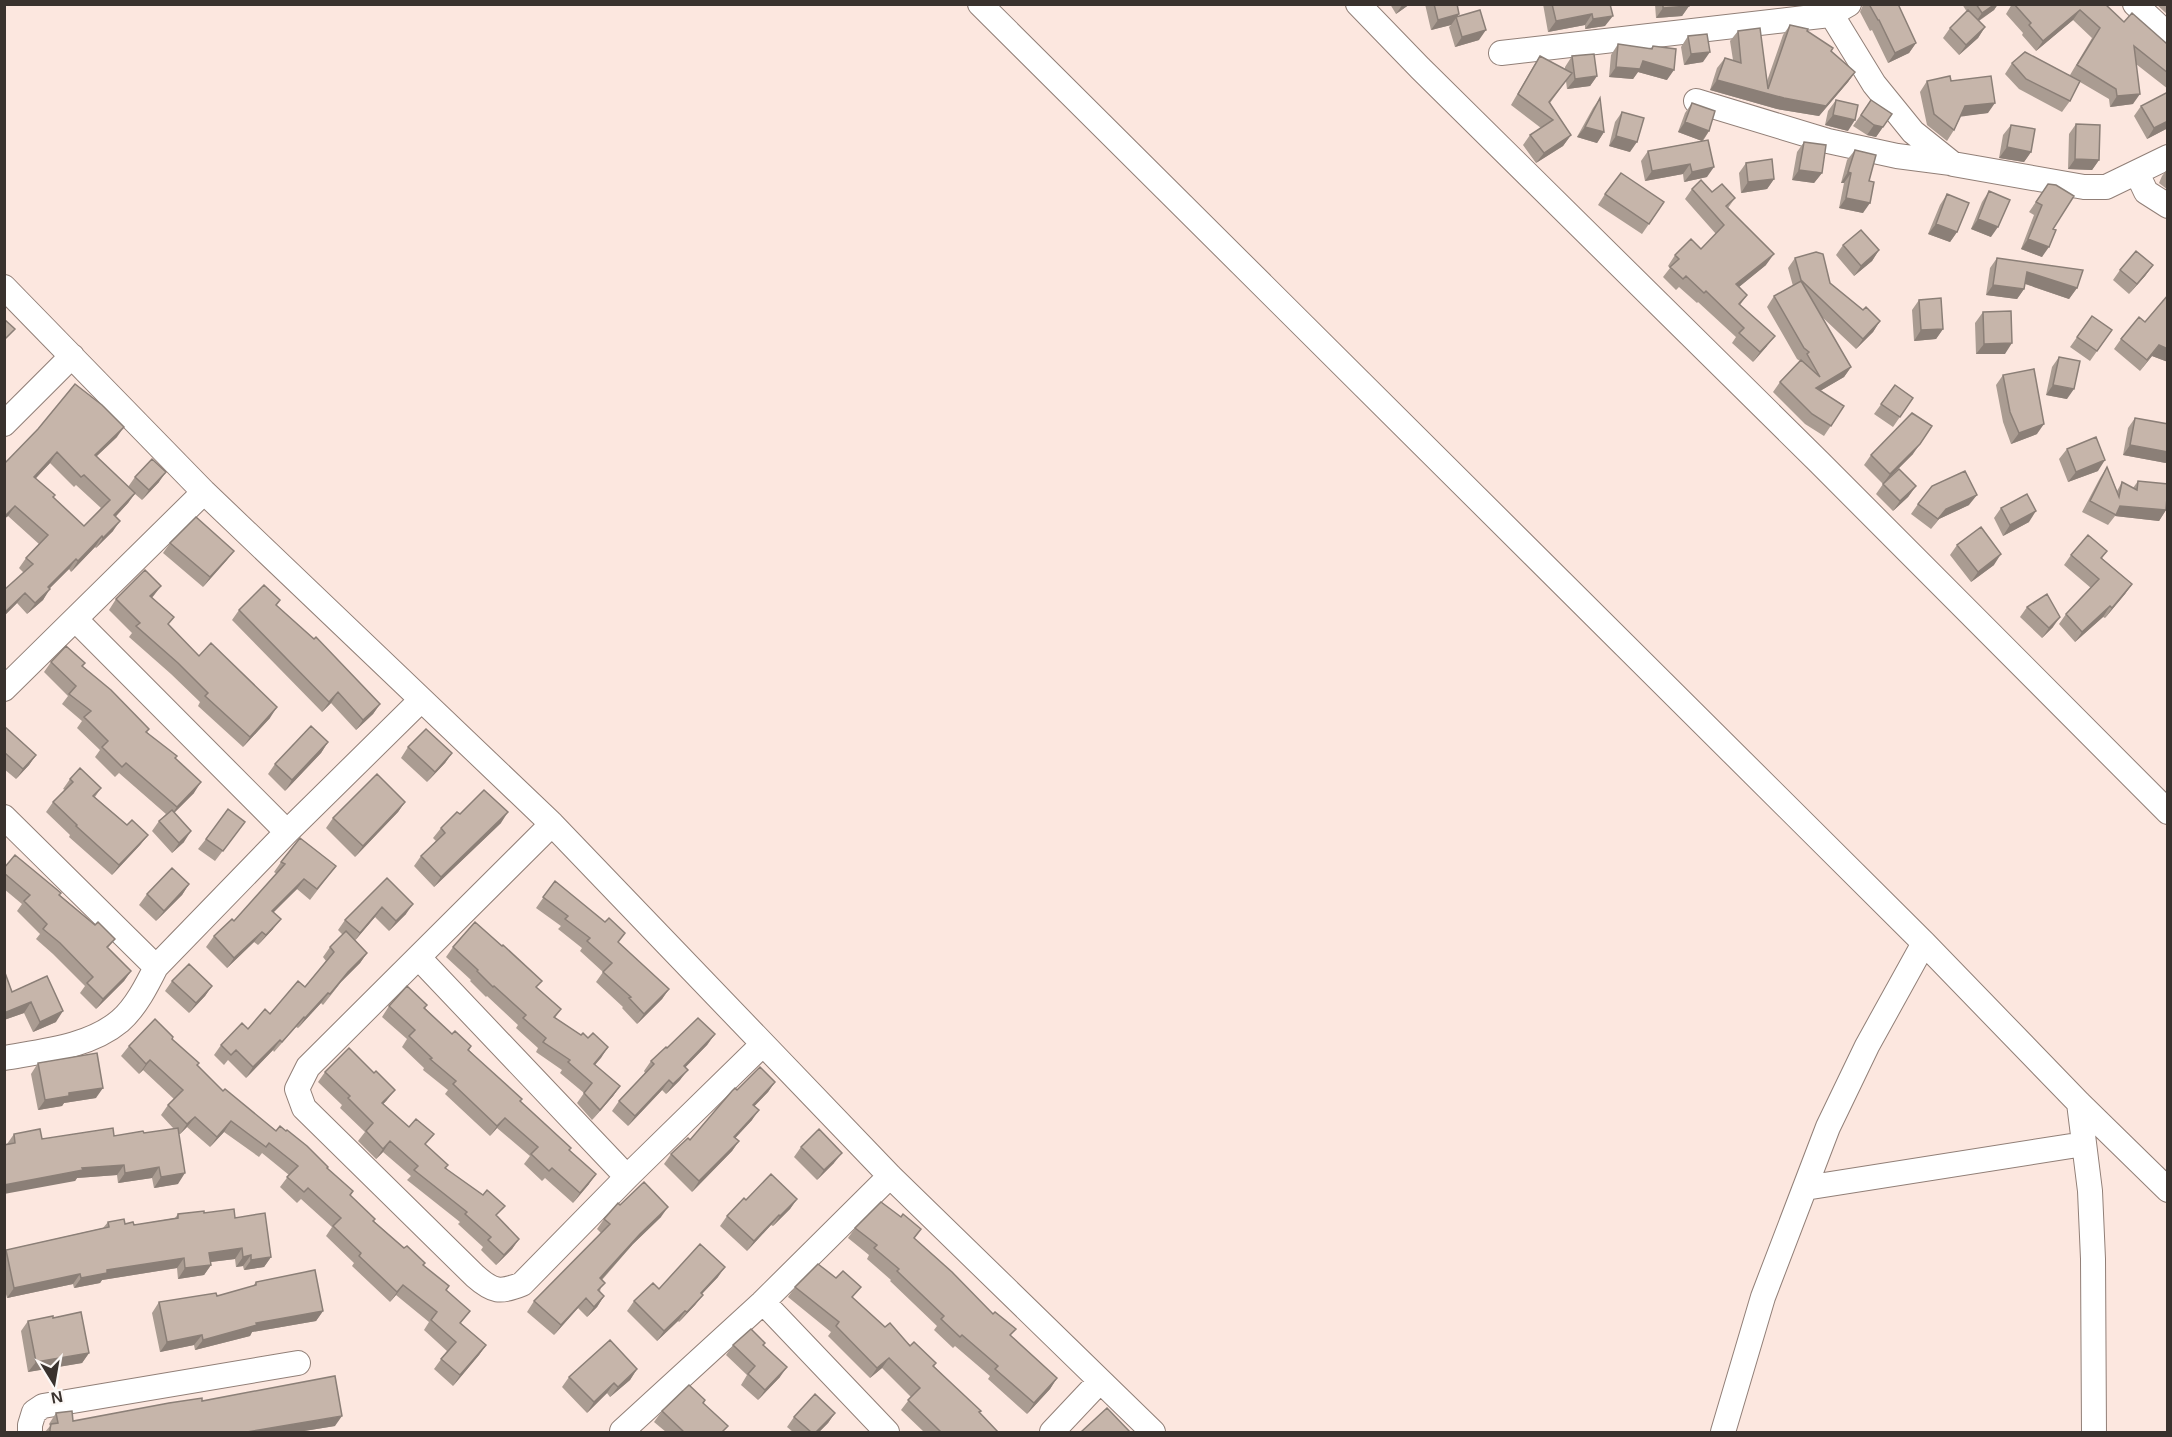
<svg xmlns="http://www.w3.org/2000/svg" width="2172" height="1437" viewBox="0 0 2172 1437" font-family="Arial,sans-serif">
  <rect width="100%" height="100%" fill="#fce7df"/>
  <g fill="none" stroke-linecap="round" stroke-linejoin="round">
    <defs>
      <path id="minor" d="M980 4 1924 943 2079 1103 2168 1190
        M1358 4 1420 68 1819 462 2168 812
        M1825 4 1874 84 1913 132 1953 164 2084 187H2106L2168 157
        M2135 4 2168 35
        M1501 53 1830 15 1849 4
        M1696 101 1828 141 1897 156 1951 163
        M2137 173 2146 192 2168 206
        M4 287 204 492 552 824 890 1176 1153 1432
        M4 424 72 356
        M76 620 287 832
        M4 689 204 492
        M4 817 156 967 287 832 421 700
        M552 824 308 1067 297 1089 304 1108 475 1276C493 1292 500 1293 522 1284L627 1177 763 1044
        M419 958 627 1177
        M4 1058C43 1051 89 1047 120 1021 136 1007 147 985 156 967
        M2079 1103 2090 1191 2093 1259 2094 1432
        M1805 1188 2084 1144
        M763 1302 887 1432
        M30 1432V1425L34 1412 43 1406 298 1363
        M624 1432 622 1431 763 1302 890 1176
        M1052 1432 1100 1381
        M1723 1432 1763 1297 1828 1127 1867 1046 1924 943"/>
    </defs>
    <use href="#minor" stroke="#917f77" stroke-width="26"/>
    <use href="#minor" stroke="#fff" stroke-width="24"/>
  </g>
  <path fill="#aa9c92" fill-rule="evenodd" d="M1390 4H1410L1396 14Z
    M1425 4H1457L1458 17 1479 40 1455 47 1449 27 1451 25 1431 30Z
    M1543 4H1610L1605 26 1585 29V25L1548 32Z
    M1655 4H1689V6L1682 16 1656 18Z
    M1898 4 1916 43 1909 53 1888 63 1872 30 1870 31 1860 12 1863 5Z
    M1962 4H1998L1994 10 1979 21 1985 27 1978 38 1959 55 1943 38 1950 28 1967 12Z
    M2012 4H2105L2124 22 2166 43 2168 41V89L2136 64 2133 104 2110 107 2109 99 2080 82 2070 101 2062 112 2019 89 2005 74 2012 63 2070 75 2092 38 2073 20 2036 51 2022 35 2023 33 2006 14Z
    M2156 4H2168V15L2167 14Z
    M1790 25 1807 31 1855 72 1848 82 1819 116 1777 109 1710 90 1717 68 1725 58 1733 60 1730 41 1738 31 1767 81 1783 35Z
    M1688 36 1703 62 1684 65 1681 47Z
    M1618 44 1651 49 1653 46 1667 80 1638 72 1633 79 1609 77 1611 55Z
    M1540 56 1565 69V67L1572 56 1597 76 1590 86 1567 89 1566 81 1550 103 1571 135 1563 146 1536 163 1523 145 1530 135 1541 128 1511 105 1533 67Z
    M1927 81H1951L1988 113 1961 116 1954 130 1947 141 1927 125 1920 92Z
    M1600 98 1604 132 1597 143 1577 137 1593 108Z
    M1836 100 1848 131 1825 125 1828 111Z
    M1871 100 1892 114 1876 137 1867 135 1853 126Z
    M1692 103 1709 131 1703 141 1707 177 1684 182 1683 174 1645 181 1641 161 1648 151 1702 141 1678 132 1685 113Z
    M2141 106 2168 128 2147 139 2134 116Z
    M1622 112 1630 152 1609 146 1615 122Z
    M2076 124 2099 160 2092 170 2068 169 2069 134Z
    M2011 125 2031 152 2024 162 1999 158 2003 135Z
    M1804 142 1822 173 1814 183 1792 180 1797 152Z
    M1855 150 1869 181 1863 213 1839 208 1844 183H1841L1847 160Z
    M1746 163 1774 179 1767 189 1741 193 1739 173Z
    M2168 168V190L2159 183 2162 176Z
    M2048 184 2053 229 2042 257 2021 249 2034 215 2029 212Z
    M1692 189 1712 192 1735 198 1728 208 1766 265 1739 287 1747 295 1740 305 1767 346 1753 362 1732 343 1736 337 1698 302 1697 303 1679 287 1676 290 1663 277 1670 268 1668 266 1675 255 1701 249 1716 234 1685 199Z
    M1989 191 1991 237 1971 229 1982 202Z
    M1605 194 1664 202 1642 234 1598 205Z
    M1947 194 1957 232 1950 242 1928 234 1940 205Z
    M1843 245 1879 250 1872 261 1854 276 1836 255Z
    M1795 258 1830 283 1863 310 1880 321 1873 332 1856 349 1821 316 1851 367 1844 377 1820 391 1844 406 1824 436 1805 424 1773 392 1780 382 1800 361 1797 359 1767 307 1774 296 1793 286 1788 268Z
    M1997 258 2077 288 2069 299 2025 284 2024 289 2017 299 1986 295 1990 268Z
    M2153 265 2145 276 2129 294 2113 280 2120 270Z
    M2168 295V362L2152 356 2140 371 2114 349 2121 339 2145 322Z
    M1919 300 1943 329 1936 339 1914 341 1912 310Z
    M1983 312 2005 354H1976L1975 323Z
    M2092 316 2112 330 2090 361 2070 347Z
    M2059 357 2067 399 2046 395 2052 367Z
    M2003 375 2037 434 2011 444 2003 422 1996 385Z
    M1895 385 1913 398 1893 427 1874 414Z
    M2135 418 2166 463 2123 455 2128 428Z
    M117 437 96 457 128 487 135 477 159 482 142 500 135 494 128 503 115 517 113 531 96 548 95 547 71 572 69 569 49 589 43 600 27 614 17 603 4 616V590L24 573 19 568 26 558 39 544 8 516 4 519V464ZM50 463 74 487 76 485 101 508 84 526 53 498 35 478Z
    M2067 449 2098 471 2068 482 2059 459Z
    M1913 454 1886 481 1916 486 1908 497 1893 511 1876 494 1883 484 1864 465 1871 455Z
    M2107 467 2117 491 2122 482 2133 488 2138 481 2166 510 2159 521 2115 516 2108 525 2082 512 2100 478Z
    M1918 504 1969 505 1939 519 1931 529 1911 514Z
    M2001 508 2029 522 2003 536 1994 518Z
    M170 543 234 551 226 561 203 587 163 553Z
    M1957 545 1994 565 1971 582 1950 555Z
    M2107 551 2102 558 2132 584 2125 594 2105 618 2103 617 2075 642 2059 624 2066 614 2091 588 2064 565 2071 555Z
    M161 586 152 598 174 617 168 624 199 656 270 718 243 747 198 706 200 702 171 674 129 637 132 633 109 610 116 599Z
    M276 606 380 704 373 714 356 730 331 703 322 712 232 620 239 610Z
    M2027 607 2053 627 2042 638 2020 617Z
    M51 662 85 663 82 667 149 729 147 732 175 758 194 793 174 813 184 842 172 853 152 831 159 821 166 814 119 773 115 777 95 757 100 750 77 728 82 721 62 704 68 696 44 672Z
    M4 726 36 755 29 765 16 779 4 769Z
    M328 742 321 753 285 791 268 774 275 764Z
    M408 747 452 753 445 763 427 782 401 758Z
    M70 779 101 788 95 797 127 825 148 835 140 845 112 875 69 837 70 835 46 812 53 802 65 790 63 789Z
    M405 802 398 812 355 857 326 828 333 818Z
    M460 814 501 823 434 887 414 866 421 856 436 841 433 838 441 828Z
    M245 822 215 861 198 849 206 839Z
    M281 862 336 866 310 900 297 889 273 912V929L258 945 254 942 227 968 206 947 214 936 234 921 277 874 274 872Z
    M4 868 60 895 95 925 115 939 108 948 131 971 124 981 96 1009 80 993 85 986 53 954 36 939 40 934 17 911 22 904 4 889Z
    M387 878 406 914 389 931 375 917 355 940 367 953 360 963 341 982 323 1005 321 1003 298 1028 296 1027 274 1052 273 1050 246 1078 228 1060 224 1065 214 1055 221 1045 248 1029 305 987 326 961 323 957 330 947 343 935 338 930 345 920Z
    M555 881 619 943 669 989 662 999 637 1024 622 1008 623 1007 596 982 603 972 580 951 582 948 558 929 561 926 536 908Z
    M189 884 182 895 156 921 139 905 147 894Z
    M453 947 537 988 561 1009 555 1018 581 1035 608 1047 595 1065 620 1086 613 1096 592 1120 577 1103 584 1093 560 1073 562 1070 536 1052 538 1048 516 1028 518 1025 487 996 486 997 470 981 471 980 446 957Z
    M4 970 12 992 47 976 56 1022 33 1032 24 1013 4 1020Z
    M172 981 212 986 205 996 189 1013 165 991Z
    M427 1005 425 1008 452 1034 471 1046 469 1050 569 1150 589 1184 573 1203 545 1178 542 1181 524 1164 530 1156 497 1128 490 1136 445 1094 448 1090 423 1070 424 1068 402 1047 407 1039 382 1017 389 1006Z
    M715 1034 707 1045 685 1067 680 1080 666 1094 662 1090 628 1126 612 1111 619 1101 645 1073 644 1071 651 1061 667 1048Z
    M172 1039 223 1091 327 1168 353 1191 350 1195 374 1221 423 1265 446 1290 461 1323 486 1345 479 1355 453 1386 434 1369 447 1351 424 1330 429 1322 396 1295 390 1302 352 1266 354 1263 326 1236 332 1227 301 1199 297 1203 280 1187 289 1175 262 1153 259 1157 224 1132 210 1147 187 1127 180 1134H179L178 1184 154 1188 152 1178 118 1183 117 1175 77 1178 75 1181 7 1144 14 1134 42 1139 114 1136 144 1133 174 1129 161 1115 168 1105 174 1099 143 1070 139 1074 121 1056 129 1046Z
    M38 1063 96 1098 64 1103 62 1106 38 1110 31 1074Z
    M325 1072 387 1100 383 1104 426 1145 446 1168 519 1239 512 1249 496 1265 481 1250 483 1247 458 1224 460 1222 407 1180 411 1176 383 1152 376 1159 358 1141 365 1132 340 1108 342 1105 318 1082Z
    M775 1082 768 1092 754 1106 752 1120 735 1138 739 1141 732 1151 692 1192 664 1164 671 1154 690 1140 737 1090Z
    M801 1147 834 1163 817 1180 794 1157Z
    M797 1199 790 1209 773 1226 771 1225 747 1251 720 1226 727 1216 746 1200Z
    M620 1205 661 1217 633 1244 602 1280 600 1292 604 1296 597 1307 587 1317 578 1308 554 1335 527 1312 534 1301 601 1233 597 1229 604 1219Z
    M204 1213 235 1218 271 1257 264 1267 244 1270 243 1266 236 1267 235 1259 211 1262V1265L204 1275 178 1279 177 1268 102 1280 100 1283 74 1288 73 1284 7 1298 4 1286V1252L6 1250 103 1228 108 1222 134 1225 175 1218 178 1214Z
    M855 1228 915 1239 1011 1336 1057 1378 1050 1389 1027 1414 988 1379 990 1376 955 1346 953 1348 934 1330 937 1326 890 1281 891 1280 867 1259 869 1255 848 1238Z
    M718 1277 702 1294 695 1305 679 1322 678 1321 657 1341 627 1311 634 1301 659 1289Z
    M256 1282 323 1311 316 1321 252 1332 250 1336 195 1350 194 1345 160 1352 152 1313 159 1302 217 1296 253 1286Z
    M795 1287 853 1298 885 1327 936 1363 934 1366 998 1432H924L901 1410 911 1397 882 1368 870 1378 828 1336 831 1332 788 1297Z
    M53 1318 89 1353 82 1363 28 1372 21 1331 28 1321Z
    M733 1345H763L780 1377 758 1400 741 1385 747 1375 726 1355Z
    M637 1369 630 1380 610 1397 607 1393 587 1413 562 1387 569 1377Z
    M705 1400 703 1403 724 1432H666L654 1422 662 1411Z
    M202 1401 335 1426 298 1432H45L50 1426 49 1424 56 1413 73 1421Z
    M835 1413 828 1423 819 1432H793L787 1427 794 1417Z"/>
  <path fill="#8b7f77" d="M1403 4H1410L1396 14Z
    M1995 4H1998L1994 10 1975 23 1982 13Z
    M1689 6 1682 16 1656 18 1663 8Z
    M2080 10 2073 20 2036 51 2043 41Z
    M1459 14 1451 25 1431 30 1438 20Z
    M1592 14 1585 25 1548 32 1556 21Z
    M1613 16 1605 26 1585 29 1593 19Z
    M1985 27 1978 38 1959 55 1966 45Z
    M1486 30 1479 40 1455 47 1462 37Z
    M1916 43 1909 53 1888 63 1895 53Z
    M1710 52 1703 62 1684 65 1691 54Z
    M1643 61 1674 70 1667 80 1638 72 1633 79 1609 77 1616 67Z
    M1855 72 1848 82 1819 116 1777 109 1710 90 1717 80 1784 98Z
    M1597 76 1590 86 1567 89 1575 79Z
    M2140 94 2133 104 2110 107 2117 96Z
    M1995 103 1988 113 1958 117 1965 106Z
    M1833 115 1855 120 1848 131 1825 125Z
    M2168 121V128L2147 139 2154 128Z
    M1685 122 1709 131 1702 141 1678 132Z
    M1874 125 1883 127 1876 137 1867 135Z
    M1585 127 1604 132 1597 143 1577 137Z
    M1571 135 1563 146 1536 163 1544 153Z
    M1616 136 1637 142 1630 152 1609 146Z
    M2007 147 2031 152 2024 162 1999 158Z
    M2075 159 2099 160 2092 170 2068 169Z
    M1690 164 1683 174 1645 181 1652 171Z
    M1714 167 1707 177 1684 182 1692 172Z
    M1799 170 1822 173 1814 183 1792 180Z
    M1848 172 1851 173 1844 183H1841Z
    M1774 179 1767 189 1741 193 1748 182Z
    M1846 198 1870 203 1863 213 1839 208Z
    M1978 219 1998 227 1991 237 1971 229Z
    M1936 224 1957 232 1950 242 1928 234Z
    M2028 239 2049 247 2042 257 2021 249Z
    M1879 250 1872 261 1854 276 1861 266Z
    M1774 254 1766 265 1729 295 1736 284Z
    M2153 265 2145 276 2129 294 2137 284Z
    M2027 272 2077 288 2069 299 2020 282Z
    M1993 285 2024 289 2017 299 1986 295Z
    M1880 321 1873 332 1856 349 1863 339Z
    M1943 329 1936 339 1914 341 1921 330Z
    M1775 336 1767 346 1753 362 1760 352Z
    M2012 343 2005 354H1976L1984 344Z
    M2159 345 2168 349V362L2152 356 2140 371Z
    M1851 367 1844 377 1808 398 1816 388Z
    M2053 385 2074 389 2067 399 2046 395Z
    M2044 424 2037 434 2011 444 2019 433Z
    M124 427 117 437 87 465 95 455Z
    M1920 444 1913 454 1883 484 1890 474Z
    M2130 445 2168 452V461L2166 463 2123 455Z
    M57 452 50 463 27 488 34 477Z
    M2105 460 2098 471 2068 482 2076 472Z
    M166 472 159 482 142 500 149 490Z
    M1916 486 1908 497 1893 511 1900 501Z
    M135 493 128 503 107 526 114 515Z
    M1977 495 1969 505 1939 519 1931 529 1946 509Z
    M15 506 8 516 4 519V517Z
    M2120 506 2166 510 2159 521 2115 516Z
    M2036 511 2029 522 2003 536 2010 525Z
    M120 521 113 531 96 548 103 538Z
    M102 536 95 547 71 572 78 561Z
    M234 551 226 561 203 587 210 577Z
    M2001 554 1994 565 1971 582 1978 572Z
    M76 559 69 569 43 595 50 589 43 600 27 614 48 587Z
    M2132 584 2125 594 2105 618 2112 608Z
    M161 586 153 596 143 606 150 596Z
    M25 593 17 603 4 616V613Z
    M2110 606 2103 617 2075 642 2082 632Z
    M2060 617 2053 627 2042 638 2049 628Z
    M338 692 331 703 322 712 329 702Z
    M380 704 373 714 356 730 363 720Z
    M277 707 270 718 243 747 250 737Z
    M328 742 321 753 285 791 292 780Z
    M452 753 445 763 427 782 435 772Z
    M36 755 29 765 16 779 23 769Z
    M201 782 194 793 170 817 177 807Z
    M405 802 398 812 355 857 363 846Z
    M508 812 501 823 434 887 441 877Z
    M191 831 184 842 172 853 179 843Z
    M148 835 140 845 112 875 119 865Z
    M304 879 297 889 265 921 272 911Z
    M189 884 182 895 156 921 164 911Z
    M413 904 406 914 389 931 396 921Z
    M382 907 375 917 353 943 360 933Z
    M281 919 273 929 258 945 266 935Z
    M262 932 254 942 227 968 234 958Z
    M367 953 360 963 341 982 323 1005 348 972Z
    M131 971 124 981 96 1009 103 999Z
    M212 986 205 996 189 1013 196 1003Z
    M669 989 662 999 637 1024 644 1014Z
    M328 993 321 1003 298 1028 305 1018Z
    M31 1002 24 1013 4 1020V1013Z
    M63 1011 56 1022 33 1032 40 1022Z
    M715 1034 707 1045 677 1076 684 1066Z
    M280 1040 273 1050 246 1078 253 1067Z
    M608 1047 601 1058 587 1074 594 1064Z
    M150 1060 143 1070 139 1074 146 1064Z
    M688 1070 680 1080 666 1094 673 1084Z
    M669 1080 662 1090 628 1126 635 1116Z
    M775 1082 768 1092 746 1115 753 1105Z
    M620 1086 613 1096 592 1120 600 1110Z
    M103 1088 96 1098 64 1103 62 1106 38 1110 45 1100 69 1093Z
    M395 1090 387 1100 375 1113 382 1103Z
    M759 1110 752 1120 727 1147 734 1137Z
    M195 1117 187 1127 180 1134 187 1124Z
    M505 1118 497 1128 490 1136 497 1126Z
    M231 1121 224 1132 210 1147 217 1137Z
    M390 1141 383 1152 376 1159 383 1149Z
    M739 1141 732 1151 692 1192 699 1181Z
    M842 1153 834 1163 817 1180 824 1170Z
    M124 1165 117 1175 77 1178 75 1181 4 1194V1185L82 1168Z
    M159 1167 152 1178 118 1183 125 1173Z
    M185 1173 178 1184 154 1188 161 1177Z
    M596 1174 589 1184 573 1203 580 1193Z
    M797 1199 790 1209 773 1226 780 1216Z
    M668 1207 661 1217 633 1244 593 1289 600 1278 640 1234Z
    M779 1215 771 1225 747 1251 754 1241Z
    M519 1239 512 1249 496 1265 504 1255Z
    M242 1248 235 1259 202 1263 209 1253Z
    M251 1255 243 1266 236 1267 243 1257Z
    M271 1257 264 1267 244 1270 251 1260Z
    M184 1258 177 1268 102 1280 100 1283 74 1288 81 1278 107 1270Z
    M211 1265 204 1275 178 1279 185 1268Z
    M725 1267 718 1277 693 1303 701 1293Z
    M80 1274 73 1284 7 1298 14 1288Z
    M403 1285 396 1295 390 1302 397 1292Z
    M703 1295 695 1305 679 1322 687 1312Z
    M604 1296 597 1307 587 1317 594 1307Z
    M586 1298 578 1308 554 1335 561 1325Z
    M323 1311 316 1321 252 1332 250 1336 195 1350 203 1340 256 1323Z
    M685 1311 678 1321 657 1341 664 1331Z
    M202 1335 194 1345 160 1352 167 1342Z
    M486 1345 479 1355 453 1386 460 1375Z
    M89 1353 82 1363 28 1372 36 1362Z
    M889 1358 882 1368 870 1378 877 1368Z
    M787 1367 780 1377 758 1400 765 1390Z
    M637 1369 630 1380 610 1397 618 1387Z
    M1057 1378 1050 1389 1027 1414 1034 1403Z
    M614 1383 607 1393 587 1413 594 1402Z
    M835 1413 828 1423 819 1432H816Z
    M342 1416 335 1426 298 1432H247Z"/>
  <path fill="#c6b5aa" stroke="#8b7f77" stroke-width="1.5" fill-rule="evenodd" d="M1434 4H1457L1459 14 1438 20Z
    M1552 4H1610L1613 16 1593 19 1592 14 1556 21Z
    M1663 4H1689V6L1663 8Z
    M1869 4H1898L1916 43 1895 53 1879 20H1878Z
    M1976 4H1995L1982 13Z
    M2014 4H2105L2124 22 2132 13 2166 43 2168 41V73L2134 46 2140 94 2117 96 2116 89 2077 65 2100 28 2080 10 2043 41 2029 25 2031 23Z
    M1480 10 1486 30 1462 37 1456 17Z
    M1968 10 1985 27 1966 45 1950 28Z
    M1790 25 1808 29 1807 31 1833 48 1831 51 1855 72 1826 106 1784 98 1717 80 1725 58 1741 63 1738 31 1760 28 1768 89Z
    M1707 34 1710 52 1691 54 1688 36Z
    M1618 44 1652 49 1653 46 1676 49 1674 70 1643 61 1640 69 1616 67Z
    M2025 52 2080 81 2070 101 2026 79 2012 63Z
    M1594 54 1597 76 1575 79 1572 56Z
    M1540 56 1572 73 1549 102 1571 135 1544 153 1530 135 1553 120 1518 94Z
    M1950 76 1951 81 1991 76 1995 103 1965 106 1954 130 1934 114 1927 81Z
    M2168 92V121L2154 128 2141 106Z
    M1600 98 1604 132 1585 127Z
    M1836 100 1858 105 1855 120 1833 115Z
    M1871 100 1892 114 1883 127 1874 125 1861 115Z
    M1692 103 1715 111 1709 131 1685 122Z
    M1622 112 1644 118 1637 142 1616 136Z
    M2076 124 2100 125 2099 160 2075 159Z
    M2011 125 2035 129 2031 152 2007 147Z
    M1708 140 1714 167 1692 172 1690 164 1652 171 1648 151Z
    M1804 142 1826 145 1822 173 1799 170Z
    M1855 150 1876 155 1869 181 1874 182 1870 203 1846 198 1851 173 1848 172Z
    M1772 159 1774 179 1748 182 1746 163Z
    M1621 173 1664 202 1649 224 1605 194Z
    M1701 180 1712 192 1722 184 1735 198 1726 206 1774 254 1736 284 1747 295 1739 304 1775 336 1760 352 1739 333 1744 328 1706 291 1704 293 1686 276 1683 279 1670 267 1679 259 1675 255 1691 239 1701 249 1724 225 1692 189Z
    M2048 184 2056 185 2074 196 2053 229 2056 230 2049 247 2028 239 2042 205 2036 202Z
    M1989 191 2010 200 1998 227 1978 219Z
    M1947 194 1969 203 1957 232 1936 224Z
    M1861 230 1879 250 1861 266 1843 245Z
    M2136 251 2153 265 2137 284 2120 270Z
    M1816 252 1823 254 1830 283 1863 310 1866 307 1880 321 1863 339 1801 280 1795 258Z
    M1997 258 2083 270 2077 288 2027 272 2024 289 1993 285Z
    M1801 281 1851 367 1816 388 1844 406 1831 426 1812 414 1780 382 1801 360 1820 377 1807 354 1809 352 1804 348 1774 296Z
    M2168 295V349L2159 345 2147 360 2121 339 2139 317 2145 322Z
    M1941 298 1943 329 1921 330 1919 300Z
    M2011 311 2012 343 1984 344 1983 312Z
    M2092 316 2112 330 2097 351 2077 337Z
    M4 319 15 329 4 340Z
    M2059 357 2080 361 2074 389 2053 385Z
    M2034 369 2044 424 2019 433 2010 412 2003 375Z
    M75 384 102 405 124 427 95 455 135 493 114 515 120 521 103 538 102 536 78 561 76 559 48 587 50 589 35 603 25 593 4 613V590L33 564 26 558 48 535 15 506 4 517V464L38 429ZM57 452 81 477 84 475 110 500 84 526 53 497 55 495 34 477Z
    M1895 385 1913 398 1900 417 1881 404Z
    M1912 413 1932 426 1920 444 1890 474 1871 455Z
    M2135 418 2168 424V452L2130 445Z
    M2096 437 2105 460 2076 472 2067 449Z
    M152 459 166 472 149 490 135 477Z
    M2107 467 2119 497 2122 482 2137 490 2138 481 2168 484 2166 510 2120 506 2116 515 2090 501Z
    M1899 469 1916 486 1900 501 1883 484Z
    M1965 471 1977 495 1946 509 1938 519 1918 504 1932 486Z
    M2027 494 2036 511 2010 525 2001 508Z
    M196 517 234 551 210 577 170 543Z
    M1981 527 2001 554 1978 572 1957 545Z
    M2088 535 2107 551 2101 558 2132 584 2112 608 2110 606 2082 632 2066 614 2099 579 2071 555Z
    M145 570 161 586 150 596 174 617 168 624 199 656 211 643 277 707 250 737 205 696 208 693 178 663 136 626 140 623 116 599Z
    M264 585 280 600 276 605 314 639 316 637 380 704 363 720 338 692 329 702 239 610Z
    M2047 594 2060 617 2049 628 2027 607Z
    M66 646 85 663 82 666 111 690 149 729 146 732 177 756 175 758 201 782 177 807 126 763 122 767 102 747 108 741 84 717 91 711 69 694 76 686 51 662Z
    M4 726 36 755 23 769 4 752Z
    M311 726 328 742 292 780 275 764Z
    M426 729 452 753 435 772 408 747Z
    M80 768 101 788 93 796 127 825 132 820 148 835 119 865 76 826 77 825 53 802 73 782 70 779Z
    M377 774 405 802 363 846 333 818Z
    M484 790 508 812 441 877 421 856 445 833 441 828 457 812 460 814Z
    M228 809 245 822 223 851 206 839Z
    M172 810 191 831 179 843 159 821Z
    M300 838 336 866 317 889 304 879 272 911 281 919 266 935 262 932 234 958 214 936 232 919 234 921 285 864 281 862Z
    M15 855 61 893 59 895 95 925 98 922 115 939 107 947 131 971 103 999 87 983 93 977 60 943 43 929 47 924 24 901 30 895 4 873V868Z
    M172 868 189 884 164 911 147 894Z
    M387 878 413 904 396 921 382 907 360 933 345 920Z
    M555 881 605 922 609 918 625 933 618 942 669 989 644 1014 629 998 631 997 603 972 612 963 587 941 590 938 565 919 568 916 543 897Z
    M475 922 502 946 503 945 542 981 536 987 561 1009 554 1017 581 1035 583 1033 588 1038 593 1033 608 1047 594 1064 620 1086 600 1110 584 1093 592 1083 568 1062 570 1060 543 1042 546 1038 523 1018 526 1015 494 986 493 987 477 971 478 970 453 947Z
    M346 931 367 953 348 972 330 994 328 993 305 1018 304 1017 282 1042 280 1040 253 1067 236 1050 231 1055 221 1045 242 1023 248 1029 265 1009 270 1014 298 981 305 987 334 952 330 947Z
    M189 964 212 986 196 1003 172 981Z
    M4 970 12 992 47 976 63 1011 40 1022 31 1002 4 1013Z
    M407 986 427 1005 424 1008 452 1034 455 1031 471 1046 468 1050 522 1099 520 1101 571 1148 569 1150 596 1174 580 1193 552 1168 549 1171 531 1154 538 1147 505 1118 497 1126 453 1084 456 1081 430 1059 432 1058 409 1036 415 1030 389 1006Z
    M698 1018 715 1034 684 1066 688 1070 673 1084 669 1080 635 1116 619 1101 654 1064 651 1061 666 1047 667 1048Z
    M155 1019 173 1037 172 1039 199 1063 197 1065 223 1091 225 1089 276 1131 280 1126 286 1131 287 1130 307 1146 328 1167 327 1168 353 1191 350 1195 375 1219 373 1221 404 1248 407 1246 425 1263 423 1265 449 1286 446 1290 470 1311 460 1323 486 1345 460 1375 441 1359 456 1342 431 1320 437 1312 403 1285 397 1292 359 1256 361 1253 333 1226 341 1218 308 1188 304 1192 287 1177 298 1166 269 1143 266 1147 231 1121 217 1137 195 1117 187 1124 168 1105 183 1090 150 1060 146 1064 129 1046Z
    M349 1048 374 1073 376 1071 395 1090 382 1103 409 1127 416 1119 434 1134 425 1144 448 1165 445 1168 483 1195 487 1190 505 1206 496 1215 519 1239 504 1255 488 1240 491 1237 465 1214 467 1212 414 1170 418 1166 390 1141 383 1149 366 1131 373 1123 348 1098 350 1096 325 1072Z
    M97 1053 103 1088 69 1093V1096L45 1100 38 1063Z
    M760 1067 775 1082 753 1105 759 1110 734 1137 739 1141 699 1181 671 1154 688 1138 690 1140 732 1091 735 1088 737 1090Z
    M113 1128 114 1136 143 1131 144 1133 178 1128 185 1173 161 1177 159 1167 125 1173 124 1165 82 1168 83 1170 4 1185V1145L15 1143 14 1134 40 1129 42 1139Z
    M819 1129 842 1153 824 1170 801 1147Z
    M771 1174 797 1199 780 1216 779 1215 754 1241 727 1216 744 1198 746 1200Z
    M644 1182 668 1207 640 1234 600 1278 605 1283 598 1290 604 1296 594 1307 586 1298 561 1325 534 1301 610 1224 604 1219 618 1203 620 1205Z
    M881 1202 901 1217 903 1214 921 1229 914 1238 952 1272 993 1314 995 1312 1016 1329 1010 1335 1057 1378 1034 1403 995 1369 998 1366 962 1335 960 1337 941 1319 944 1316 897 1271 899 1269 874 1248 877 1245 855 1228Z
    M234 1209 235 1218 265 1213 271 1257 251 1260V1255L243 1257 242 1248 209 1253 211 1265 185 1268 184 1258 107 1270V1273L81 1278 80 1274 14 1288 6 1250 109 1227 108 1222 124 1219 125 1224 133 1222 134 1225 178 1218V1214L204 1211V1213Z
    M700 1244 725 1267 701 1293 703 1295 687 1312 685 1311 664 1331 634 1301 653 1283 659 1289Z
    M818 1264 836 1278 843 1271 861 1287 852 1297 885 1327 890 1323 910 1346 914 1342 936 1363 933 1366 981 1411 979 1412 998 1432H941L908 1400 920 1388 889 1358 877 1368 836 1326 839 1322 795 1287Z
    M315 1270 323 1311 256 1323 257 1325 203 1340 202 1335 167 1342 159 1302 216 1293 217 1296 256 1285V1282Z
    M81 1312 89 1353 36 1362 28 1321 53 1316V1318Z
    M751 1329 765 1343 763 1345 787 1367 765 1390 748 1374 755 1366 733 1345Z
    M610 1340 637 1369 618 1387 614 1383 594 1402 569 1377Z
    M335 1376 342 1416 247 1432H50V1429L51 1424 58 1423 56 1413 72 1411 73 1421 169 1403 202 1398V1401Z
    M689 1385 705 1400 703 1403 728 1426 722 1432H684L662 1411Z
    M815 1394 835 1413 816 1432H811L794 1417Z
    M1107 1408 1130 1432H1081Z"/>
  <rect width="2172" height="1437" fill="none" stroke="#39322e" stroke-width="12"/>
  <g transform="translate(54 1383) rotate(169)" stroke="#fcf8f6" stroke-width="4.5" paint-order="stroke">
  <path d="M0-4.5L10 22L0 15L-10 22Z" fill="#39322e"/>
  <text y="-9" font-size="16" font-weight="bold" text-anchor="middle" fill="#39322e">N</text>
  </g>
</svg>
